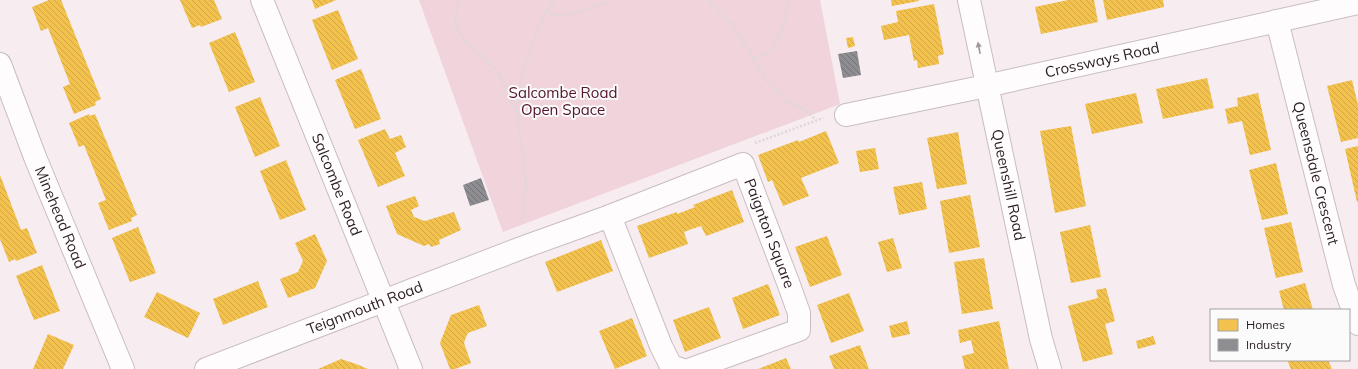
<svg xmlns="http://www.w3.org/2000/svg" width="1358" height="369" viewBox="0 0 1358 369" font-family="Mulish,sans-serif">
  <defs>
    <pattern id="homes-back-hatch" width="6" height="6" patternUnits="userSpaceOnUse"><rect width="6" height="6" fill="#f2c14e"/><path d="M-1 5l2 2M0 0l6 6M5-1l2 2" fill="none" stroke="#d0a544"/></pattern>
    <pattern id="industry-back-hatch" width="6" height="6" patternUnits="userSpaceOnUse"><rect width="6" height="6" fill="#8d8d92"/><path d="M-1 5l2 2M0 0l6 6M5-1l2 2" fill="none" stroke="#737377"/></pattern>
  </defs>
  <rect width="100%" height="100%" fill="#f7ecef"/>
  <path fill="#f0d3db" d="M419 0H820L840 104 503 232Z"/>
  <path fill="url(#homes-back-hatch)" d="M49 0H61L101 99 95 102 96 105 74 114 63 87 70 84 48 28 41 31 32 7Z
    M180 0H214L222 19 201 27 200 25 192 28Z
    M312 0H336L315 9Z
    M891 0H918L919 1 892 6Z
    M1068 0H1094L1098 22 1041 34 1035 7Z
    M1103 0H1163L1164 7 1107 20Z
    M934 4 944 54 938 56 939 64 918 68 917 60 914 61 909 35 884 40 881 26 898 22 896 11Z
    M338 10 358 59 332 70 312 20Z
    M235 32 255 82 229 92 209 43Z
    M853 37 855 46 848 48 846 38Z
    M361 69 381 119 355 129 335 80Z
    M1207 78 1214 108 1163 119 1156 89Z
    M1352 80 1358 105V138L1341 142 1327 86Z
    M1136 93 1143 123 1092 134 1085 104Z
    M1258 93 1271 150 1250 155 1242 121 1228 124 1225 109 1238 106 1237 98Z
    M260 97 280 146 255 157 235 107Z
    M89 114 90 116 95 114 137 215 131 218 132 221 109 230 98 203 106 200 84 145 79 147 69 123Z
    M1071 126 1086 206 1055 213 1040 131Z
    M385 129 390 139 401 135 406 147 395 153 405 176 378 187 358 140Z
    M826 131 839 163 801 178 809 196 783 206 772 180 768 182 758 155 798 140 799 142Z
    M958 132 967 184 937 189 927 138Z
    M1358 146V202H1357L1345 149Z
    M875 148 879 169 860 172 856 151Z
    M286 160 306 210 280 220 260 171Z
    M1276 163 1288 214 1262 220 1249 170Z
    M0 175 21 230 27 228 37 253 16 261 15 259 9 262 0 239Z
    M922 182 927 209 899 215 893 187Z
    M732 190 744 222 706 236 701 226 692 229 684 232 688 244 649 258 637 226 677 212V214L685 211 695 207 693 205Z
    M970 195 980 247 949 253 940 201Z
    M415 196 419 206 411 210 414 217 425 221 454 212 461 230 439 240 440 244 431 247 429 244 424 246 397 234 386 206Z
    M1291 222 1303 272 1276 278 1264 228Z
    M1090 225 1101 277 1071 283 1060 232Z
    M138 227 156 273 130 282 112 238Z
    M315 234 327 261 315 288 288 298 280 279 298 272 303 261 295 243Z
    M827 236 842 275 810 287 795 247Z
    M893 238 902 268 887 272 878 242Z
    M601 240 613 271 557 292 545 262Z
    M984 258 993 309 962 314 954 262Z
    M42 265 60 311 34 320 16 276Z
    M258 281 268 307 223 325 213 299Z
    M1305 283 1313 310H1284L1279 291Z
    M768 284 780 315 743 329 732 298Z
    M1106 288 1115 321 1105 324 1113 354 1083 362 1068 306 1098 298 1096 290Z
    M157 292 200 313 188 338 144 317Z
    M849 293 864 331 831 343 817 305Z
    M479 305 487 326 468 333 466 337 464 343 471 363 455 369H450L440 343 451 315Z
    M709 307 721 338 685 352 673 320Z
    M632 318 647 356 615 369 599 331Z
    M907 321 910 334 892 338 889 326Z
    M999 321 1009 369H965L962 356 974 353 971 340 960 343 958 330Z
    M48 334 74 345 63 369H33Z
    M1153 336 1156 344 1138 349 1136 341Z
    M860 345 869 369H834L829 356Z
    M786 358 791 369H758Z
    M341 359 356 364 368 369H318Z
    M1287 360H1328L1332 369H1291Z"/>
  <path fill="url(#industry-back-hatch)" d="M857 51 861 75 843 78 838 54Z
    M481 178 489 200 470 206 463 185Z"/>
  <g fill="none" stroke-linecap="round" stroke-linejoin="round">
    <defs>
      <g id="minor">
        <path id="s1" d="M262 0 411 369"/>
        <path id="s2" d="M969 0 1041 339 1050 369"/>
        <path id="s3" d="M1277 21 1344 285 1358 324"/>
        <path id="s4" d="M0 64 35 157 123 369"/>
        <path id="s5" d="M846 115 986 86 1358 3"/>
        <path id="s6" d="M610 216 743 164 789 285 799 313V330L691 369"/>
        <path id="s7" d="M206 369 524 247 610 216 661 346 671 366 680 369"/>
      </g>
    </defs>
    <use href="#minor" stroke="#c8bdc0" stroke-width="24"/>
    <path stroke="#ddd8da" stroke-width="2.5" stroke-dasharray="2 2" stroke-linecap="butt" d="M459 0 455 18 456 27 465 40 499 73 517 114
      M708 0 732 24 767 81 787 102 806 110 816 120
      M547 11C558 23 597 5 611 0
      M753 59C758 57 764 55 768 52 780 42 786 16 788 0
      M755 143 823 118
      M522 223C524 206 527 189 525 172 523 146 515 121 518 96 520 78 528 60 533 43 538 28 544 11 555 0"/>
    <use href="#minor" stroke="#fefcfd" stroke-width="22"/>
  </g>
  <defs><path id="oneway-solid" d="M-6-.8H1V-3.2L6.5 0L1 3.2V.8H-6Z"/></defs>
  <use fill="#9e989a" href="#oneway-solid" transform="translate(979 48) rotate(-101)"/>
  <g text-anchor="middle" stroke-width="4" stroke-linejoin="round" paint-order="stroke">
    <g font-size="15" fill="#291d21" stroke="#fafbfa">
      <text dy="5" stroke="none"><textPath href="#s5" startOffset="262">Crossways Road</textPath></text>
      <text dy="5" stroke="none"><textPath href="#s3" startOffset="157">Queensdale Crescent</textPath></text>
      <text dy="5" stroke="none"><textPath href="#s1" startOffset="199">Salcombe Road</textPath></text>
      <text dy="5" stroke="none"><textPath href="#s2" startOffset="189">Queenshill Road</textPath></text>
      <text dy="5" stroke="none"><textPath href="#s4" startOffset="165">Minehead Road</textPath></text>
      <text dy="5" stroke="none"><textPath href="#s6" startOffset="217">Paignton Square</textPath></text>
      <text dy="5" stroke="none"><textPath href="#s7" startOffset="170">Teignmouth Road</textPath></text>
    </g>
    <g font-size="15" fill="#54132e" stroke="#fafbfa">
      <text x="563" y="98">Salcombe Road<tspan x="563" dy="17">Open Space</tspan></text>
    </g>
  </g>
  <rect x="1210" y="309" width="140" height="52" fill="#fafbfa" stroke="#a6a2a3"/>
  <rect x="1218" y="319" width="20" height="12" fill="#f2c14e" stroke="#a6a2a3"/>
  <text x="1246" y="329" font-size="12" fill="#291d21">Homes</text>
  <rect x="1218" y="339" width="20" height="12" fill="#8d8d92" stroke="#a6a2a3"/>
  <text x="1246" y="349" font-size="12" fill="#291d21">Industry</text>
</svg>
